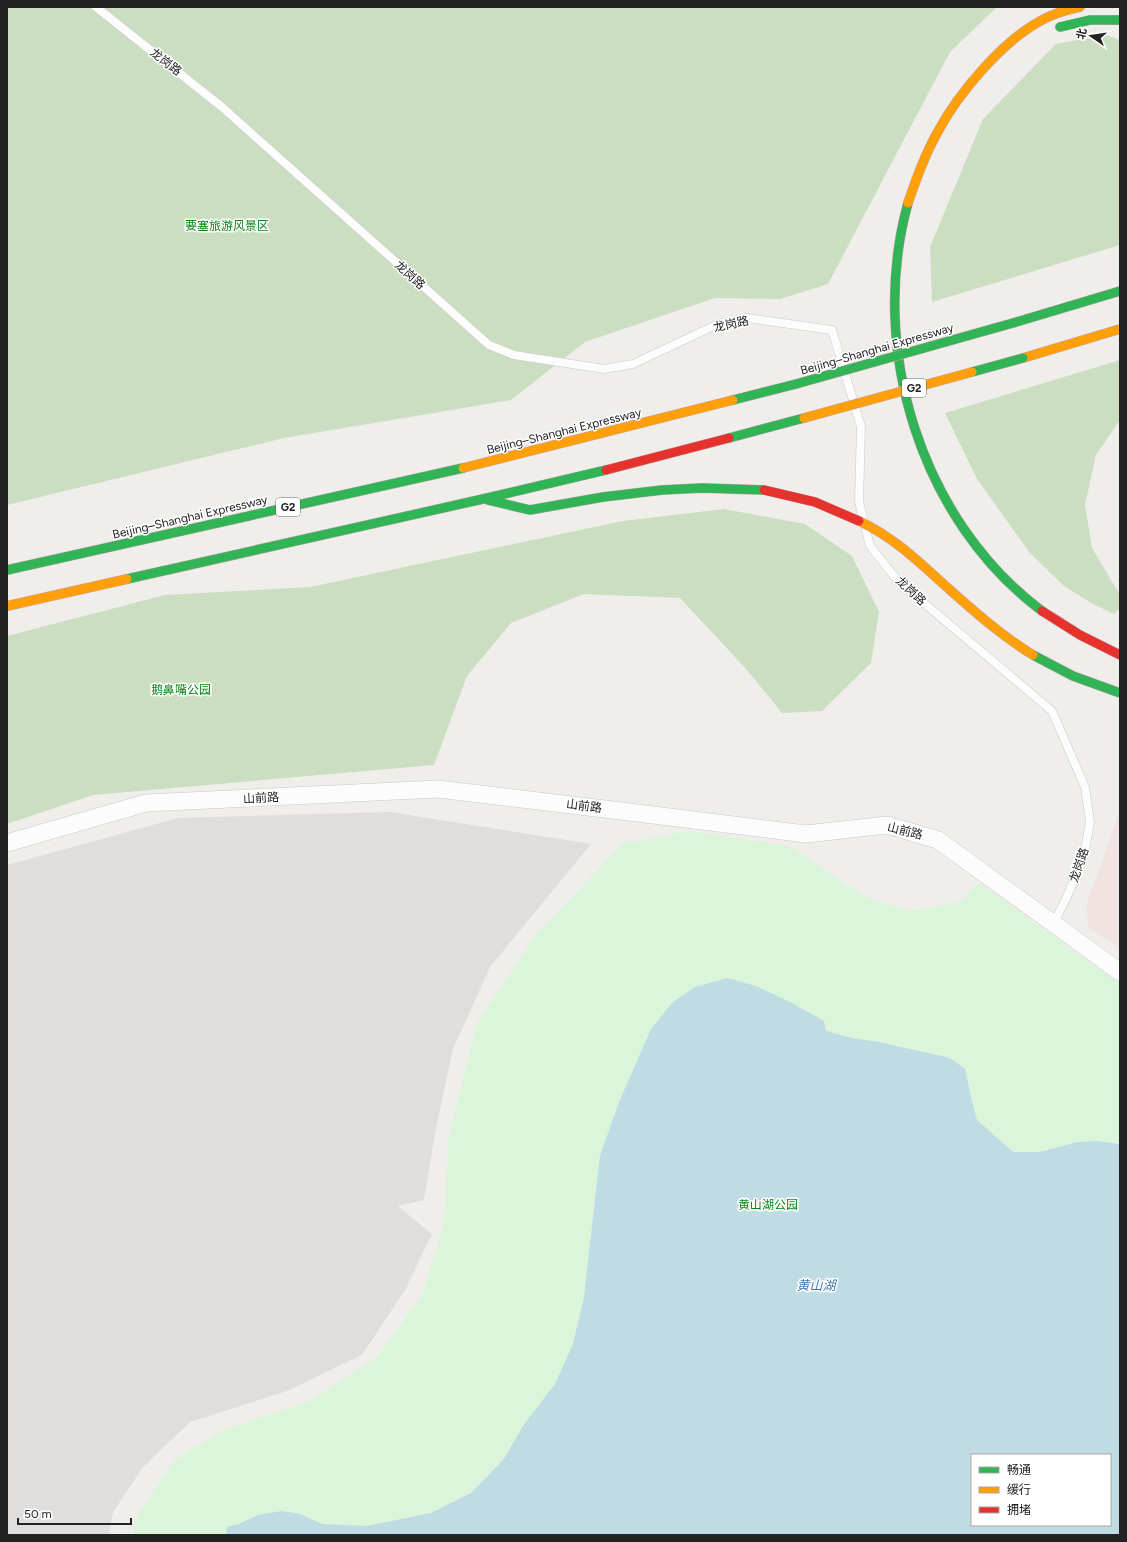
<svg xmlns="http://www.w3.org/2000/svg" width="1127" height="1542" viewBox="0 0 1127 1542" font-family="Figtree,'Noto Sans SC',sans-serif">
  <rect width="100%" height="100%" fill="#f0eeeb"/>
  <path fill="#dfdedc" d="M390 812 591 844 490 967 453 1049 436 1128 424 1200 398 1206 432 1234 405 1290 362 1355 287 1391 190 1422 143 1467 113 1512 109 1535H7V865L178 818Z"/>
  <path fill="#f1e3e1" d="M1120 811V948L1089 929 1086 906Z"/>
  <path fill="#cbdec1" d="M7 7H997L950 52 828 284 780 299 715 298 585 342 511 400 284 438 7 505Z
    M1106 35 1120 40V245L932 302 930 247 983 119 1056 44Z
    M1120 360V420L1096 455 1085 505 1092 548 1120 595V608L1114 614 1093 604 1064 586 1030 553 977 479 945 413Z
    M724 509 805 524 852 556 879 612 871 663 822 711 782 713 747 670 680 598 584 594 511 623 467 676 434 765 93 795 7 824V636L165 595 310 587 623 521Z"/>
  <path fill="#daf5da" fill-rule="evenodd" d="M689 831 789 846 868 899 911 911 960 902 980 883 1090 963 1120 981V1535H133L139 1513 175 1460 224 1430 310 1401 377 1357 423 1294 444 1222 449 1135 476 1025 535 936 622 844ZM972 1455H1110V1525H972Z"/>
  <path fill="#bfdbe3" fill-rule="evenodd" d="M727 978 756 986 790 1002 824 1021 826 1031 852 1038 879 1042 950 1058 965 1069 971 1097 977 1120 1013 1152H1039L1078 1142 1096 1141 1120 1144V1535H226L227 1527 239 1524 258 1515 282 1511 300 1514 322 1524 367 1526 431 1513 471 1493 503 1460 525 1423 555 1384 573 1344 584 1297 600 1156 619 1102 651 1029 672 1003 695 987ZM972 1455H1110V1525H972Z"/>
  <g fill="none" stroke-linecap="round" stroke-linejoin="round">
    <defs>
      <path id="lane" d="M96 7 222 107 489 345 514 355 604 369 633 364 718 324 747 318 832 330 861 427 859 501 870 546 899 582 1052 711 1085 787 1090 822 1084 856 1066 899 1053 924"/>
      <path id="street" d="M7 843 146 803 438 789 621 811 806 834 887 825 938 840 1120 972"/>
      <path id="fast" d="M1060 27 1090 20H1120
        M908 203C868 347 920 520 1042 611
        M1013 323 1120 291
        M733 400 796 384
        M729 438 804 418
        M488 500 530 510 603 497 662 490 702 488 764 490
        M7 570 463 468
        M127 579 483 499 606 470"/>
      <path id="slow" d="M908 203C916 179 924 157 936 135 958 93 1005 37 1048 17 1059 12 1069 9 1080 7
        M1023 358 1120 329
        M463 468 733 400
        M7 606 127 579"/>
      <path id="jam" d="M606 470 729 438
        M1042 611 1080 635 1120 655"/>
    </defs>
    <use href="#lane" stroke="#c9c8c7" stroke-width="9"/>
    <use href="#street" stroke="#c9c8c7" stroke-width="18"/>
    <use href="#fast" stroke="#c5a2ac" stroke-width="10"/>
    <use href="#slow" stroke="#c5a2ac" stroke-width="10"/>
    <use href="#jam" stroke="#c5a2ac" stroke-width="10"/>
    <use href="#lane" stroke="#fdfcfc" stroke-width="8"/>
    <use href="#street" stroke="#fdfcfc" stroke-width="17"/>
    <use href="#fast" stroke="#30b455" stroke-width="9"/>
    <use href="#slow" stroke="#ff9f0a" stroke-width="9"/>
    <use href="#jam" stroke="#e5322d" stroke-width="9"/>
    <defs>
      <path id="fast-bridge" d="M972 372 1023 358
        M796 384 1013 323
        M1033 655 1073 676 1120 693"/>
      <path id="slow-bridge" d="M804 418 972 372
        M859 521C894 537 921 564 949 589 976 613 1002 636 1033 655"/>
      <path id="jam-bridge" d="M764 490 815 502 859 521"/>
    </defs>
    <use href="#fast-bridge" stroke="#c5a2ac" stroke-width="10" stroke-linecap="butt"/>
    <use href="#slow-bridge" stroke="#c5a2ac" stroke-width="10" stroke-linecap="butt"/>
    <use href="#jam-bridge" stroke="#c5a2ac" stroke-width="10" stroke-linecap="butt"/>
    <use href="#fast-bridge" stroke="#30b455" stroke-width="9"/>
    <use href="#slow-bridge" stroke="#ff9f0a" stroke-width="9"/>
    <use href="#jam-bridge" stroke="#e5322d" stroke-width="9"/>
  </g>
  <g text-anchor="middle" stroke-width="3" stroke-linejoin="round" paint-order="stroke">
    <g fill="#fff" stroke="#646464" stroke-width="1">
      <rect x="902" y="379" width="24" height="18" rx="3"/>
      <rect x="276" y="498" width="24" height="18" rx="3"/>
    </g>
    <g font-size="11" font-weight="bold" fill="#222">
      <text x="914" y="392">G2</text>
      <text x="288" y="511">G2</text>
    </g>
    <g font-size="12" fill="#222" stroke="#fff">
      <text transform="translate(166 62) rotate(38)" y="4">龙岗路</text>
      <text transform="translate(410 275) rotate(42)" y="4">龙岗路</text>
      <text transform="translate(731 324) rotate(-12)" y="4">龙岗路</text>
      <text transform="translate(877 349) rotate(-16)" y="4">Beijing–Shanghai Expressway</text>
      <text transform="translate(564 431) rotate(-14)" y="4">Beijing–Shanghai Expressway</text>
      <text transform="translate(190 517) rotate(-13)" y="4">Beijing–Shanghai Expressway</text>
      <text transform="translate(911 591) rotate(43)" y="4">龙岗路</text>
      <text transform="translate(261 798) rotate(-3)" y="4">山前路</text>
      <text transform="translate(584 806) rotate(7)" y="4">山前路</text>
      <text transform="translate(905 831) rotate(14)" y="4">山前路</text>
      <text transform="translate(1079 865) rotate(-71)" y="4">龙岗路</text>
    </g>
    <g font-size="12" fill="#0c8416" stroke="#fff">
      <text x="227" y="230">要塞旅游风景区</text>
      <text x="181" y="694">鹅鼻嘴公园</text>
      <text x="768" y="1209">黄山湖公园</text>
    </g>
    <g font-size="13" font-style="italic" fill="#4a7aab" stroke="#fff">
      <text x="816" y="1290">黄山湖</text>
    </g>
  </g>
  <rect width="1127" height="1542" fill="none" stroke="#222222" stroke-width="16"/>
  <rect x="971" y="1454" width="140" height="72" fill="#ffffff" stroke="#a7a7a7"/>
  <rect x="979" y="1467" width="20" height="6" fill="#30b455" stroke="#a7a7a7"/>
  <text x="1007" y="1474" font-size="12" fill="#222222">畅通</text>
  <rect x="979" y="1487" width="20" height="6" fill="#ff9f0a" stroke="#a7a7a7"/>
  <text x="1007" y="1494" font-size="12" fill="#222222">缓行</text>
  <rect x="979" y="1507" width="20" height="6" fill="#e5322d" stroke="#a7a7a7"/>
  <text x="1007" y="1514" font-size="12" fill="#222222">拥堵</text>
  <g transform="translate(1091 36) rotate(283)" stroke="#ffffff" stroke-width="3" paint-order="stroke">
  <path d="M0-3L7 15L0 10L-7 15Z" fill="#222222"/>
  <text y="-6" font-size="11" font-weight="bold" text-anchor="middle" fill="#222222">北</text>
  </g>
  <path d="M18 1518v6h113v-6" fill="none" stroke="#222222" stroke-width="2"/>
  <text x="24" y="1518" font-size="12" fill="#222222" stroke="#ffffff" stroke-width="3" paint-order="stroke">50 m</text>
</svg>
